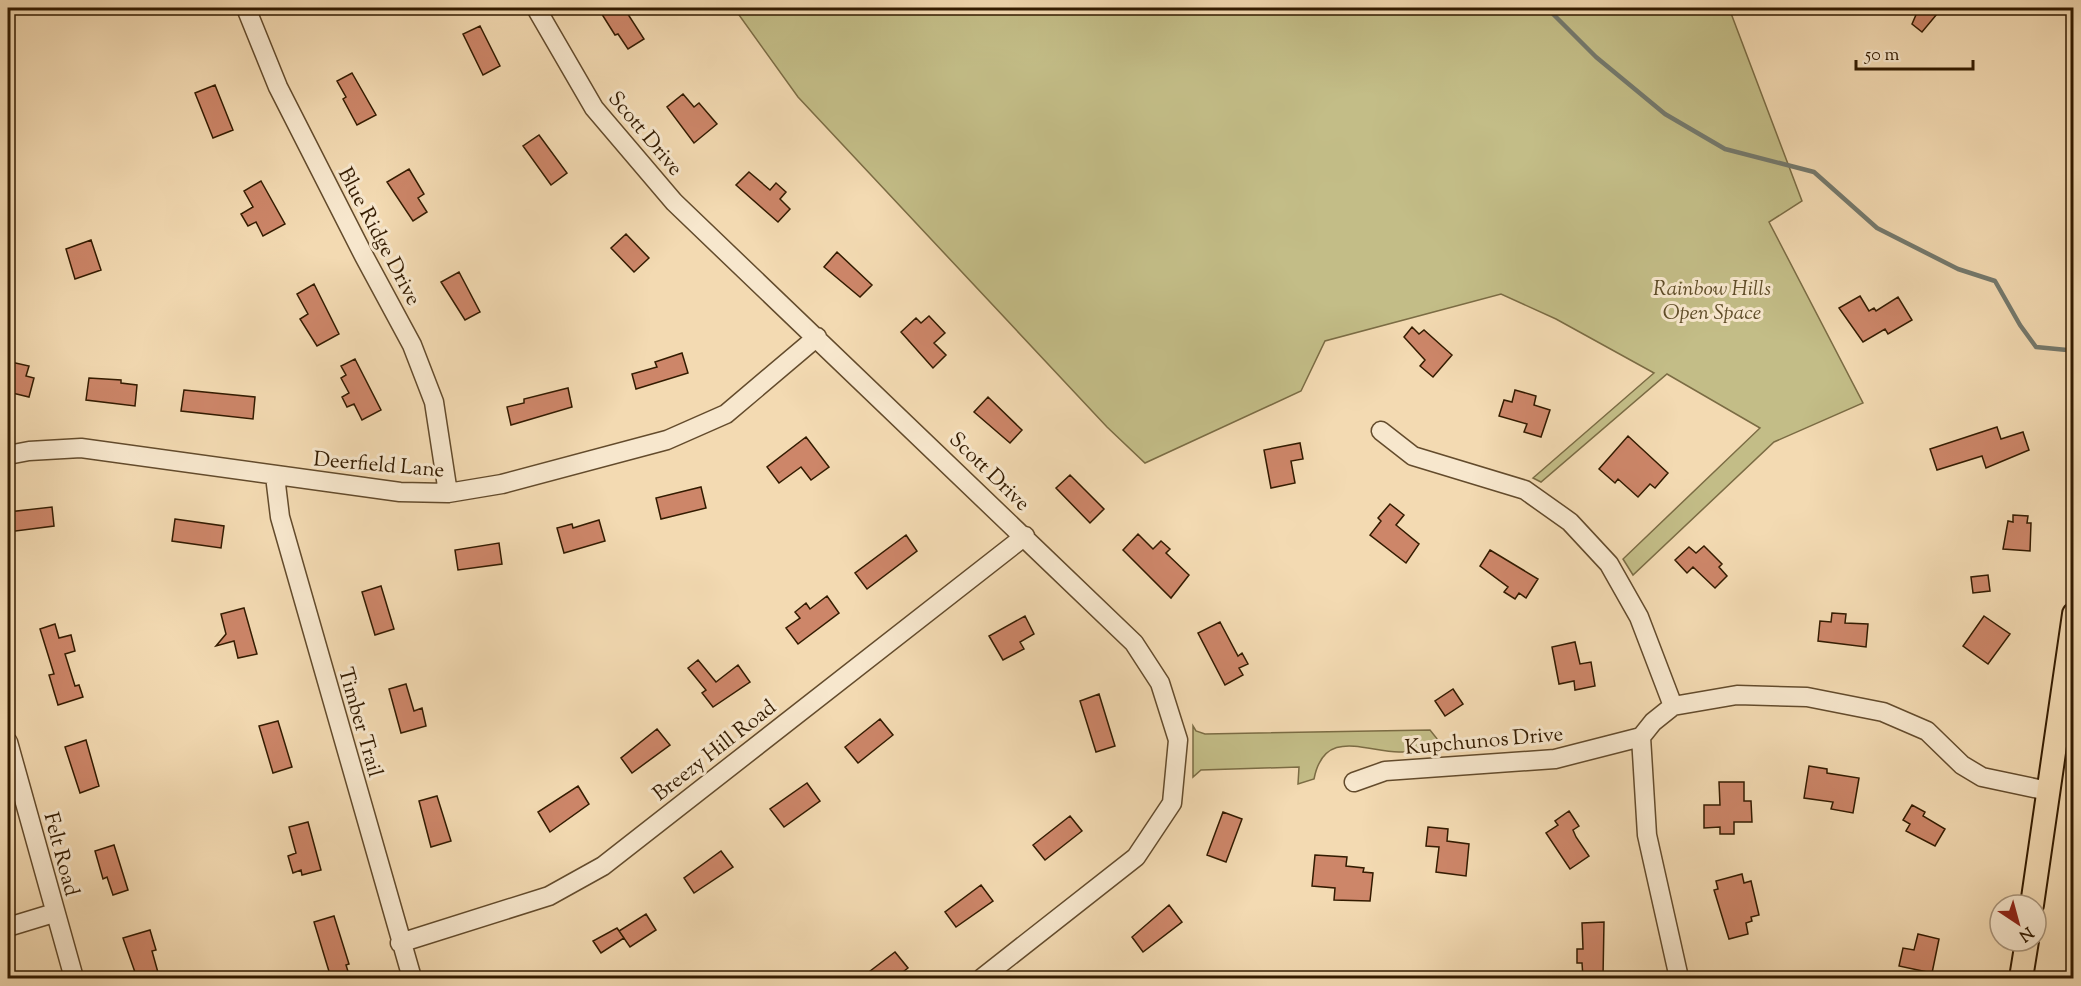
<svg xmlns="http://www.w3.org/2000/svg" width="2081" height="986" viewBox="0 0 2081 986" font-family="'Sorts Mill Goudy',serif">
  <rect width="100%" height="100%" fill="#f3dab2"/>
  <filter id="stains"><feTurbulence type="fractalNoise" baseFrequency=".00333" numOctaves="4"/><feColorMatrix values="0 0 0 0 .2 0 0 0 0 .09 0 0 0 0 .02 0 0 0 .5 -.17"/></filter>
  <radialGradient id="worn" r=".72"><stop offset=".6" stop-color="#630" stop-opacity="0"/><stop offset="1" stop-color="#630" stop-opacity=".3"/></radialGradient>
  <path fill="#c3bd87" stroke="#7b6c44" stroke-width="1.5" d="M734 8H1729L1802 201 1769 222 1863 403 1774 442 1633 575 1623 559 1760 428 1667 374 1541 482 1533 478 1654 373 1556 319 1501 294 1325 341 1301 391 1145 463 1107 427 798 97Z
    M1193 726 1196 731 1205 734 1430 730 1446 750C1431 751 1415 752 1399 752 1364 751 1324 728 1314 779L1298 784 1299 767 1201 770 1193 777Z"/>
  <g fill="none" stroke-linecap="round" stroke-linejoin="round">
    <path stroke="#74796d" stroke-width="4.5" d="M1547 8 1596 57 1665 114 1725 149 1814 172 1877 228 1958 269 1995 281 2020 325 2036 347 2067 350"/>
  </g>
  <path fill="#cd8669" stroke="#331b00" stroke-width="1.5" d="M598 8H624L644 39 628 49 618 34 615 35Z
    M1919 8H1942L1922 32 1912 24Z
    M480 26 500 66 483 75 463 34Z
    M352 73 376 115 357 125 343 99 346 97 337 81Z
    M215 85 233 130 213 138 195 93Z
    M683 94 694 107 699 103 717 124 694 143 667 107Z
    M539 135 567 173 551 185 523 146Z
    M409 169 424 194 418 198 427 212 413 221 387 182Z
    M749 172 770 190 776 183 786 192 780 199 790 209 778 222 736 185Z
    M261 181 285 224 263 236 256 222 248 226 241 214 253 207 244 191Z
    M626 234 649 258 634 272 611 248Z
    M91 240 101 270 75 279 66 249Z
    M837 252 872 285 860 297 824 267Z
    M459 272 480 312 465 320 441 282Z
    M314 284 339 334 317 346 300 319 308 314 297 294Z
    M1860 296 1869 311 1874 308 1876 311 1898 297 1912 320 1888 334 1885 329 1863 342 1839 308Z
    M929 316 945 333 934 343 946 355 933 368 901 332 916 318 921 323Z
    M1412 327 1419 334 1424 330 1452 355 1433 377 1420 366 1425 360 1404 337Z
    M682 353 688 373 636 389 632 374 657 367 655 362Z
    M355 359 381 410 362 420 354 404 347 407 342 397 349 393 341 378 346 375 341 366Z
    M11 362 29 366 26 376 34 378 29 397 8 392V370Z
    M89 378 121 380V383L137 385 135 406 86 400Z
    M568 388 572 407 511 425 507 407 524 403V399Z
    M184 390 255 397 253 419 181 411Z
    M1515 390 1536 396 1534 405 1550 410 1541 437 1524 432 1527 424 1499 416 1504 400 1512 402Z
    M988 397 1022 430 1010 443 974 412Z
    M1997 427 2001 439 2023 432 2029 450 1986 468 1982 456 1937 470 1930 449Z
    M1628 436 1668 473 1655 488 1650 484 1638 497 1618 479 1615 483 1599 469Z
    M806 437 829 467 811 480 801 467 779 483 767 467Z
    M1300 443 1303 459 1291 461 1295 483 1271 488 1264 450Z
    M1070 475 1104 509 1090 523 1056 488Z
    M701 487 706 508 661 519 656 498Z
    M1390 504 1404 515 1396 525 1419 544 1406 563 1370 535 1381 521 1378 518Z
    M52 507 54 526 8 532V512Z
    M2013 515 2028 516 2027 523H2031L2030 551 2003 549 2008 521 2013 522Z
    M175 519 224 526 221 548 172 541Z
    M599 520 605 541 564 553 557 528 572 524 573 528Z
    M1138 534 1153 549 1161 541 1170 549 1166 553 1189 575 1171 598 1123 550Z
    M906 535 917 551 867 589 855 573Z
    M499 543 502 564 458 570 455 550Z
    M1704 546 1722 564 1719 567 1727 576 1715 588 1693 567 1687 573 1675 560 1689 547 1696 553Z
    M1490 550 1538 579 1526 598 1519 593 1515 599 1504 592 1508 587 1480 566Z
    M1988 575 1990 591 1973 593 1971 577Z
    M381 586 394 629 375 635 362 592Z
    M827 596 839 613 798 644 786 628 800 618 795 612 806 603 810 609Z
    M244 608 257 654 238 658 234 641 216 646 226 634 221 614Z
    M1832 613 1846 614 1845 623 1868 624 1866 647 1818 641 1820 621 1831 622Z
    M1025 616 1034 634 1020 642 1024 649 1003 660 989 636Z
    M1984 616 2010 634 1988 664 1963 646Z
    M1220 622 1238 656 1242 653 1248 664 1239 668 1243 675 1225 685 1198 633Z
    M55 624 59 638 71 635 75 651 65 654 75 686 79 685 83 697 58 705 49 675 54 674 40 629Z
    M1575 642 1580 664 1591 662 1595 686 1575 690 1574 681 1559 684 1552 647Z
    M698 660 716 682 738 665 750 682 713 707 702 693 706 690 688 668Z
    M406 684 414 711 422 708 426 726 401 733 389 689Z
    M1453 689 1463 704 1445 716 1435 701Z
    M1099 694 1115 746 1096 752 1080 701Z
    M880 719 893 735 858 763 845 747Z
    M278 721 292 767 273 773 259 726Z
    M657 729 670 745 632 773 621 758Z
    M86 740 99 786 80 793 65 747Z
    M1809 766 1827 769V773L1859 778 1853 813 1831 809 1833 802 1804 798Z
    M1719 782H1744V801H1751L1752 822H1734V834H1720V827L1704 828V805H1720Z
    M807 783 820 801 784 827 770 809Z
    M578 786 589 804 550 832 538 812Z
    M437 796 451 841 431 847 419 801Z
    M1912 805 1925 812 1923 816 1945 829 1935 846 1906 831 1910 824 1903 820Z
    M1569 811 1579 826 1573 830 1576 837 1589 856 1570 869 1546 833 1558 825 1555 821Z
    M1223 812 1242 819 1226 862 1207 855Z
    M1070 816 1082 831 1045 860 1033 845Z
    M308 822 321 870 302 875 301 870 293 873 288 856 296 853 289 827Z
    M1428 827 1448 829 1447 841 1469 844 1466 876 1436 872 1439 847 1426 846Z
    M114 845 128 890 113 895 107 877 103 879 95 851Z
    M721 851 733 867 694 893 684 878Z
    M1315 855 1347 857 1346 866 1364 868 1363 872 1373 873 1370 901 1334 900 1335 888 1312 886Z
    M1742 874 1744 883 1751 881 1759 915 1751 917 1752 921 1746 923 1748 934 1729 939 1714 890 1718 889 1716 881Z
    M981 885 993 901 956 927 945 912Z
    M1169 905 1182 922 1143 952 1132 937Z
    M646 914 656 930 630 947 619 931Z
    M334 916 349 964 346 965 350 978H331L314 922Z
    M1604 922 1603 977 1583 978 1582 963H1577V949H1583L1582 923Z
    M617 928 624 938 601 953 593 941Z
    M150 930 156 950 152 951 159 976 137 978 123 938Z
    M1918 934 1939 939 1932 973 1899 966 1903 948 1914 950Z
    M895 952 908 968 895 978H861Z"/>
  <g fill="none" stroke-linecap="round" stroke-linejoin="round">
    <defs>
      <path id="minor" d="M246 8 278 87 364 256 412 345 434 402 448 493
        M536 8 594 108 674 202 1134 643 1160 683 1178 740 1172 803 1136 857 982 978
        M1381 431 1413 456 1525 490 1570 522 1609 564 1639 617 1673 706
        M8 455 29 451 81 448 400 492 448 493 502 484 667 440 726 414 817 337
        M275 476 280 517 412 978
        M1641 737 1647 835 1679 978
        M8 742 74 978
        M1354 782 1385 771 1555 759 1641 737 1653 722 1673 706 1737 695 1807 697 1883 712 1927 731 1962 765 1982 777 2048 791
        M8 927 54 913
        M400 943 549 896 603 866 1025 536"/>
      <path id="major" d="M2032 905 2074 614
        M2021 978 2027 941"/>
    </defs>
    <use href="#minor" stroke="#634b2c" stroke-width="21"/>
    <use href="#major" stroke="#331b00" stroke-width="26"/>
    <use href="#minor" stroke="#f7e7cd" stroke-width="18"/>
    <use href="#major" stroke="#f3dab2" stroke-width="22"/>
  </g>
  <g text-anchor="middle" stroke-width="6" stroke-linejoin="round" paint-order="stroke">
    <g font-size="21" fill="#331b00" stroke="#f7e7cd">
      <text transform="translate(646 133) rotate(50)" y="7">Scott Drive</text>
      <text transform="translate(380 236) rotate(62)" y="7">Blue Ridge Drive</text>
      <text transform="translate(379 464) rotate(5)" y="7">Deerfield Lane</text>
      <text transform="translate(990 471) rotate(44)" y="7">Scott Drive</text>
      <text transform="translate(361 722) rotate(74)" y="7">Timber Trail</text>
      <text transform="translate(1484 740) rotate(-5)" y="7">Kupchunos Drive</text>
      <text transform="translate(714 750) rotate(-38)" y="7">Breezy Hill Road</text>
      <text transform="translate(62 854) rotate(75)" y="7">Felt Road</text>
    </g>
    <g font-size="21" font-style="italic" fill="#5e4c28" stroke="#f7e7cd">
      <text x="1712" y="295">Rainbow Hills<tspan x="1712" dy="24">Open Space</tspan></text>
    </g>
  </g>
  <rect width="2081" height="986" fill="none" stroke="#f3dab2" stroke-width="30"/>
  <rect x="9" y="9" width="2063" height="968" fill="none" stroke="#331b00" stroke-width="3"/>
  <rect x="15" y="15" width="2051" height="956" fill="none" stroke="#331b00" stroke-width="1.5"/>
  <g transform="translate(2018 923) rotate(144)"><circle r="28" fill="#f7e7cd" stroke="#a9957b" stroke-width="1.5"/>
  <path d="M0-4.5L10 22L0 15L-10 22Z" fill="#8f2418"/>
  <text y="-9" font-size="16" font-weight="bold" text-anchor="middle" fill="#331b00">N</text>
  </g>
  <path d="M1856 60v9h117v-9" fill="none" stroke="#331b00" stroke-width="3"/>
  <text x="1865" y="60" font-size="18" fill="#331b00" stroke="#f7e7cd" stroke-width="4.5" paint-order="stroke">50 m</text>
  <rect width="100%" height="100%" filter="url(#stains)"/>
  <rect width="100%" height="100%" fill="url(#worn)"/>
</svg>
